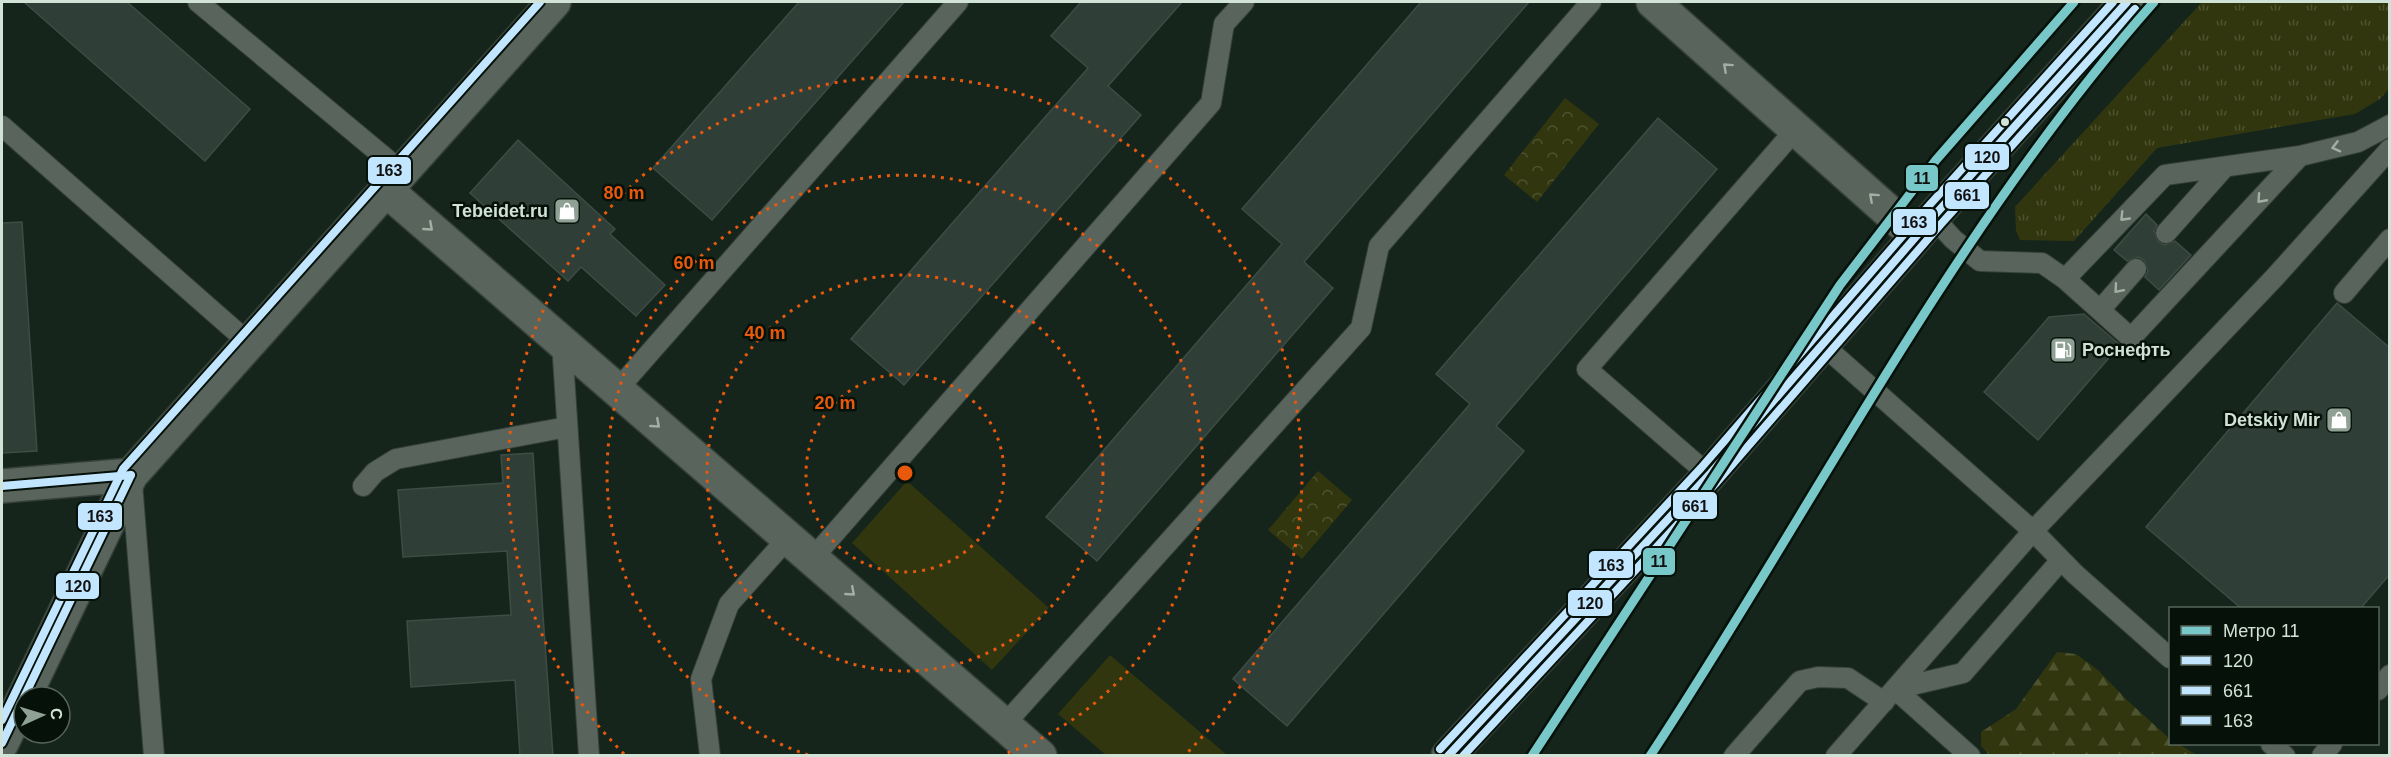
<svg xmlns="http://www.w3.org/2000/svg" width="2391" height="757" viewBox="0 0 2391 757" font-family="Arial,sans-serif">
  <defs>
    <pattern id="grass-tufts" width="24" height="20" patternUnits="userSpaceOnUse" patternTransform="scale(1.5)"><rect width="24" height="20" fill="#31360e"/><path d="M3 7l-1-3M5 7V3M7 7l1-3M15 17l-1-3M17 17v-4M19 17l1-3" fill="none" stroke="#4e5330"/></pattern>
    <pattern id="forest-firs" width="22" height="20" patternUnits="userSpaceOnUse" patternTransform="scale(1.5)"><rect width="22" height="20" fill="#31360e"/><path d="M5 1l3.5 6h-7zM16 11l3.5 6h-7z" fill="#4e5330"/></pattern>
    <pattern id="park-crowns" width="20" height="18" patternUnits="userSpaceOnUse" patternTransform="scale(1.5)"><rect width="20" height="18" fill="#31360e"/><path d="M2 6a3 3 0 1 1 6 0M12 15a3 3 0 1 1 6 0" fill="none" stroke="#4e5330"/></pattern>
  </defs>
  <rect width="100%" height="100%" fill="#15251b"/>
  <path fill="url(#grass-tufts)" d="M2202 2H2388L2389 89 2380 99 2355 114 2157 148 2074 241 2020 240 2016 231 2015 207Z"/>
  <path fill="url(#forest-firs)" d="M2057 652 2076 654 2098 670 2128 701 2170 739V744H2178L2197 755H1989L1981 746V732L2016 709Z"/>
  <path fill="url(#park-crowns)" d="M1565 98 1599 124 1537 202 1504 175Z
    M1318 471 1352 500 1302 559 1268 530Z"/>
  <path fill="#31360e" d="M907 481 1049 608 992 670 852 543Z
    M1110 655 1227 755H1106L1058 714Z"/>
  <path fill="#303e38" stroke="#3d4c45" stroke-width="1.5" d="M24 2H127L250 109 205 161Z
    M799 2H904L712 220 653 168Z
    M1081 2H1182L1108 86 1141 115 904 385 851 339 1088 68 1051 36Z
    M1421 2H1529L1304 262 1333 288 1097 561 1046 517 1282 244 1242 209Z
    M1658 118 1717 169 1496 426 1524 451 1287 726 1233 679 1470 404 1436 374Z
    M518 140 615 229 610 234 665 285 636 316 581 267 568 281 470 193Z
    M2146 214 2157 225 2154 231 2158 242 2164 245 2175 241 2191 255 2159 290 2145 277 2148 271 2144 260 2138 257 2127 261 2114 250Z
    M22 222 37 451 2 453V223Z
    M2337 303 2390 348V574L2360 609H2242L2146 527Z
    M2084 314 2120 345 2038 440 1984 392 2049 317Z
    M533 453 543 615 553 756H520L515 680 411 687 407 621 511 615 507 551 403 557 398 490 503 483 501 455Z"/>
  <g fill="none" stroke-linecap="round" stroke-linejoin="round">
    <defs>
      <path id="lane" d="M198 2 401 171
        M2 126 249 343
        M1933 217 1953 239 1980 261 2042 263 2065 279 2165 175 2300 156 2358 142 2390 125
        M2166 233 2223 169
        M2065 279 2131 338 2300 156
        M2344 293 2390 239
        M2100 310 2136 269
        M562 343 589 756
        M1823 345 2033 531 1836 756
        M617 390 958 2
        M1709 475 1587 369 1796 129
        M132 483 154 756
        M363 486 375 472 396 459 567 427
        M812 559 1211 103 1224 24 1244 2
        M2170 658 2075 574 2033 531 2275 277 2390 149
        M1895 689 1963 673 2061 560
        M1895 689 1970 756
        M2378 690 2390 675
        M1004 725 1361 328 1379 246 1591 2
        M2271 744 2285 756
        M710 756 701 679 729 604 788 538
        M1734 756 1800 681 1818 677 1848 678 1884 702
        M2322 756 2332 744"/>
      <path id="street" d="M1653 2 1916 236
        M385 189 1040 756
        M2 486 131 475
        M2 743 131 475 554 2"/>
      <path id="secondary" d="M1448 756 1709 475 1933 217 2127 2"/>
    </defs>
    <use href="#lane" stroke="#344038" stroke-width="22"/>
    <use href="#street" stroke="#344038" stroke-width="36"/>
    <use href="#secondary" stroke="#344038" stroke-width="36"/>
    <use href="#lane" stroke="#59645c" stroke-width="20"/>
    <use href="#street" stroke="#59645c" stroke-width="33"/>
    <use href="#secondary" stroke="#515e53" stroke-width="33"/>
    <defs>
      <path id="bus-1" d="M2 486 131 475
        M24 697 131 475
        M2 743 24 697
        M1448 756 1709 475 1933 217 2127 2"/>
      <path id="bus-2" d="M1463 756 1717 482 1941 224 2135 9"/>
      <path id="bus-3" d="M2 720 123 469 540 2
        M1440 749 1701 468 1925 210 2113 2"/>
    </defs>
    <use href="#bus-1" stroke="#061109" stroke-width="12"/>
    <use href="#bus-2" stroke="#061109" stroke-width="12"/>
    <use href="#bus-3" stroke="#061109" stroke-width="12"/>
    <use href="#bus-1" stroke="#c2e6ff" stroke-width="8"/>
    <use href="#bus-2" stroke="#c2e6ff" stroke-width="8"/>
    <use href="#bus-3" stroke="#c2e6ff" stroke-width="8"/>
    <defs>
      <path id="metro-1" d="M1532 756 1840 285 1936 160 2074 2
        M1650 756C1816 504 1953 229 2154 2"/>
    </defs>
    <use href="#metro-1" stroke="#061109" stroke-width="14"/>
    <use href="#metro-1" stroke="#78c7c9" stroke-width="9"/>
  </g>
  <defs><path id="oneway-chevron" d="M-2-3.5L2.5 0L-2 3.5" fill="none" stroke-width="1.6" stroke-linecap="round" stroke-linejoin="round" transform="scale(1.5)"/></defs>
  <g stroke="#a1b0a5">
    <use href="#oneway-chevron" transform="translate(1727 67) rotate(-138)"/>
    <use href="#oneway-chevron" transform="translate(2336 147) rotate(166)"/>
    <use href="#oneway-chevron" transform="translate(1873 197) rotate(-138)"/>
    <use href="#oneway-chevron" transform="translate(2261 199) rotate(132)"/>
    <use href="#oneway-chevron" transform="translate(2124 217) rotate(134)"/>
    <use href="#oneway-chevron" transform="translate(429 227) rotate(41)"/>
    <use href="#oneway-chevron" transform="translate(2118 289) rotate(131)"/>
    <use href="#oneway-chevron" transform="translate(656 424) rotate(41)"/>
    <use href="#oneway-chevron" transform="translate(851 592) rotate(41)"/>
  </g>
  <g fill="none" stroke="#e8590c" stroke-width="3" stroke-dasharray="3 6">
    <circle cx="905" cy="473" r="99"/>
    <circle cx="905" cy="473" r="198"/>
    <path d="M808 755A298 298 0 1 1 1002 755"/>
    <path d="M624 754A397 397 0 1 1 1186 754"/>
  </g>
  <defs>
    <symbol id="shop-square" viewBox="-11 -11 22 22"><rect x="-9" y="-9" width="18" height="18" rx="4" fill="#8fa095" stroke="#061109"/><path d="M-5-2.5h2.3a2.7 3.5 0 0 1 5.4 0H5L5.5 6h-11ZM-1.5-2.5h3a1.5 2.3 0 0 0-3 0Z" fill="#fff"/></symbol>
    <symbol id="fuel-square" viewBox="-11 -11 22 22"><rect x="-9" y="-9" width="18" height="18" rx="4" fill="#8fa095" stroke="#061109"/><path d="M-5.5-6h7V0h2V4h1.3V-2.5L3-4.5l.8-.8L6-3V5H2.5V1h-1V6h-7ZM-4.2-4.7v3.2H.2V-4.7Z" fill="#fff"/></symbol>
  </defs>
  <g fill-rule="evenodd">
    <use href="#shop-square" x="552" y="196" width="30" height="30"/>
    <use href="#fuel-square" x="2048" y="335" width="30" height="30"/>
    <use href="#shop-square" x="2324" y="405" width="30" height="30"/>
  </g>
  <circle fill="#d1e2d6" stroke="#061109" stroke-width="2" cx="2005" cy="122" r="5"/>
  <g text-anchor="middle" stroke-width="5" stroke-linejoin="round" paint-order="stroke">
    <g font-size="18" font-weight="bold" fill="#d1e2d6" stroke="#061109" text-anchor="end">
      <text x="548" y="217">Tebeidet.ru</text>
      <text x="2082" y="356" text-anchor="start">Роснефть</text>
      <text x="2320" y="426">Detskiy Mir</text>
    </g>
  </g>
  <circle cx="905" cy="473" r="9" fill="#e8590c" stroke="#061109" stroke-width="3"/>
  <g font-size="18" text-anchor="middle" font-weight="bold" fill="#e8590c" stroke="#061109" stroke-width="5" stroke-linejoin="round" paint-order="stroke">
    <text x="624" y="199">80 m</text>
    <text x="694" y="269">60 m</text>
    <text x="765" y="339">40 m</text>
    <text x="835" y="409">20 m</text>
  </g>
  <g stroke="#061109" stroke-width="2">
    <rect x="1964" y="143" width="46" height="28" rx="6" fill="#c2e6ff"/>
    <rect x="367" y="156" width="45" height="29" rx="6" fill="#c2e6ff"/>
    <rect x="1905" y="164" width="34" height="28" rx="6" fill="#78c7c9"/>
    <rect x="1944" y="181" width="46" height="29" rx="6" fill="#c2e6ff"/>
    <rect x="1892" y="208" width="45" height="28" rx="6" fill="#c2e6ff"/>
    <rect x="1672" y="491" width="46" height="29" rx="6" fill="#c2e6ff"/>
    <rect x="77" y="502" width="46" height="29" rx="6" fill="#c2e6ff"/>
    <rect x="1642" y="547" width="34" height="29" rx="6" fill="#78c7c9"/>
    <rect x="1588" y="550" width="46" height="29" rx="6" fill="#c2e6ff"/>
    <rect x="55" y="572" width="45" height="28" rx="6" fill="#c2e6ff"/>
    <rect x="1567" y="589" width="46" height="28" rx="6" fill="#c2e6ff"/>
  </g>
  <g font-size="16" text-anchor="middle" font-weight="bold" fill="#111">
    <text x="1987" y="163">120</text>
    <text x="389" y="176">163</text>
    <text x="1922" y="184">11</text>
    <text x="1967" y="201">661</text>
    <text x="1914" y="228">163</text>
    <text x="1695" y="512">661</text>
    <text x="100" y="522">163</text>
    <text x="1659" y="567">11</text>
    <text x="1611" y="571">163</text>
    <text x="78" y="592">120</text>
    <text x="1590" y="609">120</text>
  </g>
  <rect width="2391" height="757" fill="none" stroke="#d1e2d6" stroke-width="6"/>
  <rect x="2169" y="607" width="210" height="138" fill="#061109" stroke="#57655b" stroke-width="1.5"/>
  <rect x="2181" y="626" width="30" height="9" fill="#78c7c9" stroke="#57655b" stroke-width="1.5"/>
  <text x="2223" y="637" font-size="18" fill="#d1e2d6">Метро 11</text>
  <rect x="2181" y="656" width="30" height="9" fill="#c2e6ff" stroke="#57655b" stroke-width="1.5"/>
  <text x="2223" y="667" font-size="18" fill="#d1e2d6">120</text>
  <rect x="2181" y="686" width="30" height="9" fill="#c2e6ff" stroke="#57655b" stroke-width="1.5"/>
  <text x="2223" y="697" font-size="18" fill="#d1e2d6">661</text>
  <rect x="2181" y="716" width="30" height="9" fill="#c2e6ff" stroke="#57655b" stroke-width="1.5"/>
  <text x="2223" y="727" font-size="18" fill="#d1e2d6">163</text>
  <g transform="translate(42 715) rotate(86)"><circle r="28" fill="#061109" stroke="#57655b" stroke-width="1.5"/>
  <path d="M0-4.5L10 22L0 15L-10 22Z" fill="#8fa095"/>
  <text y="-9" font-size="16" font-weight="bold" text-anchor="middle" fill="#d1e2d6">С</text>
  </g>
</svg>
